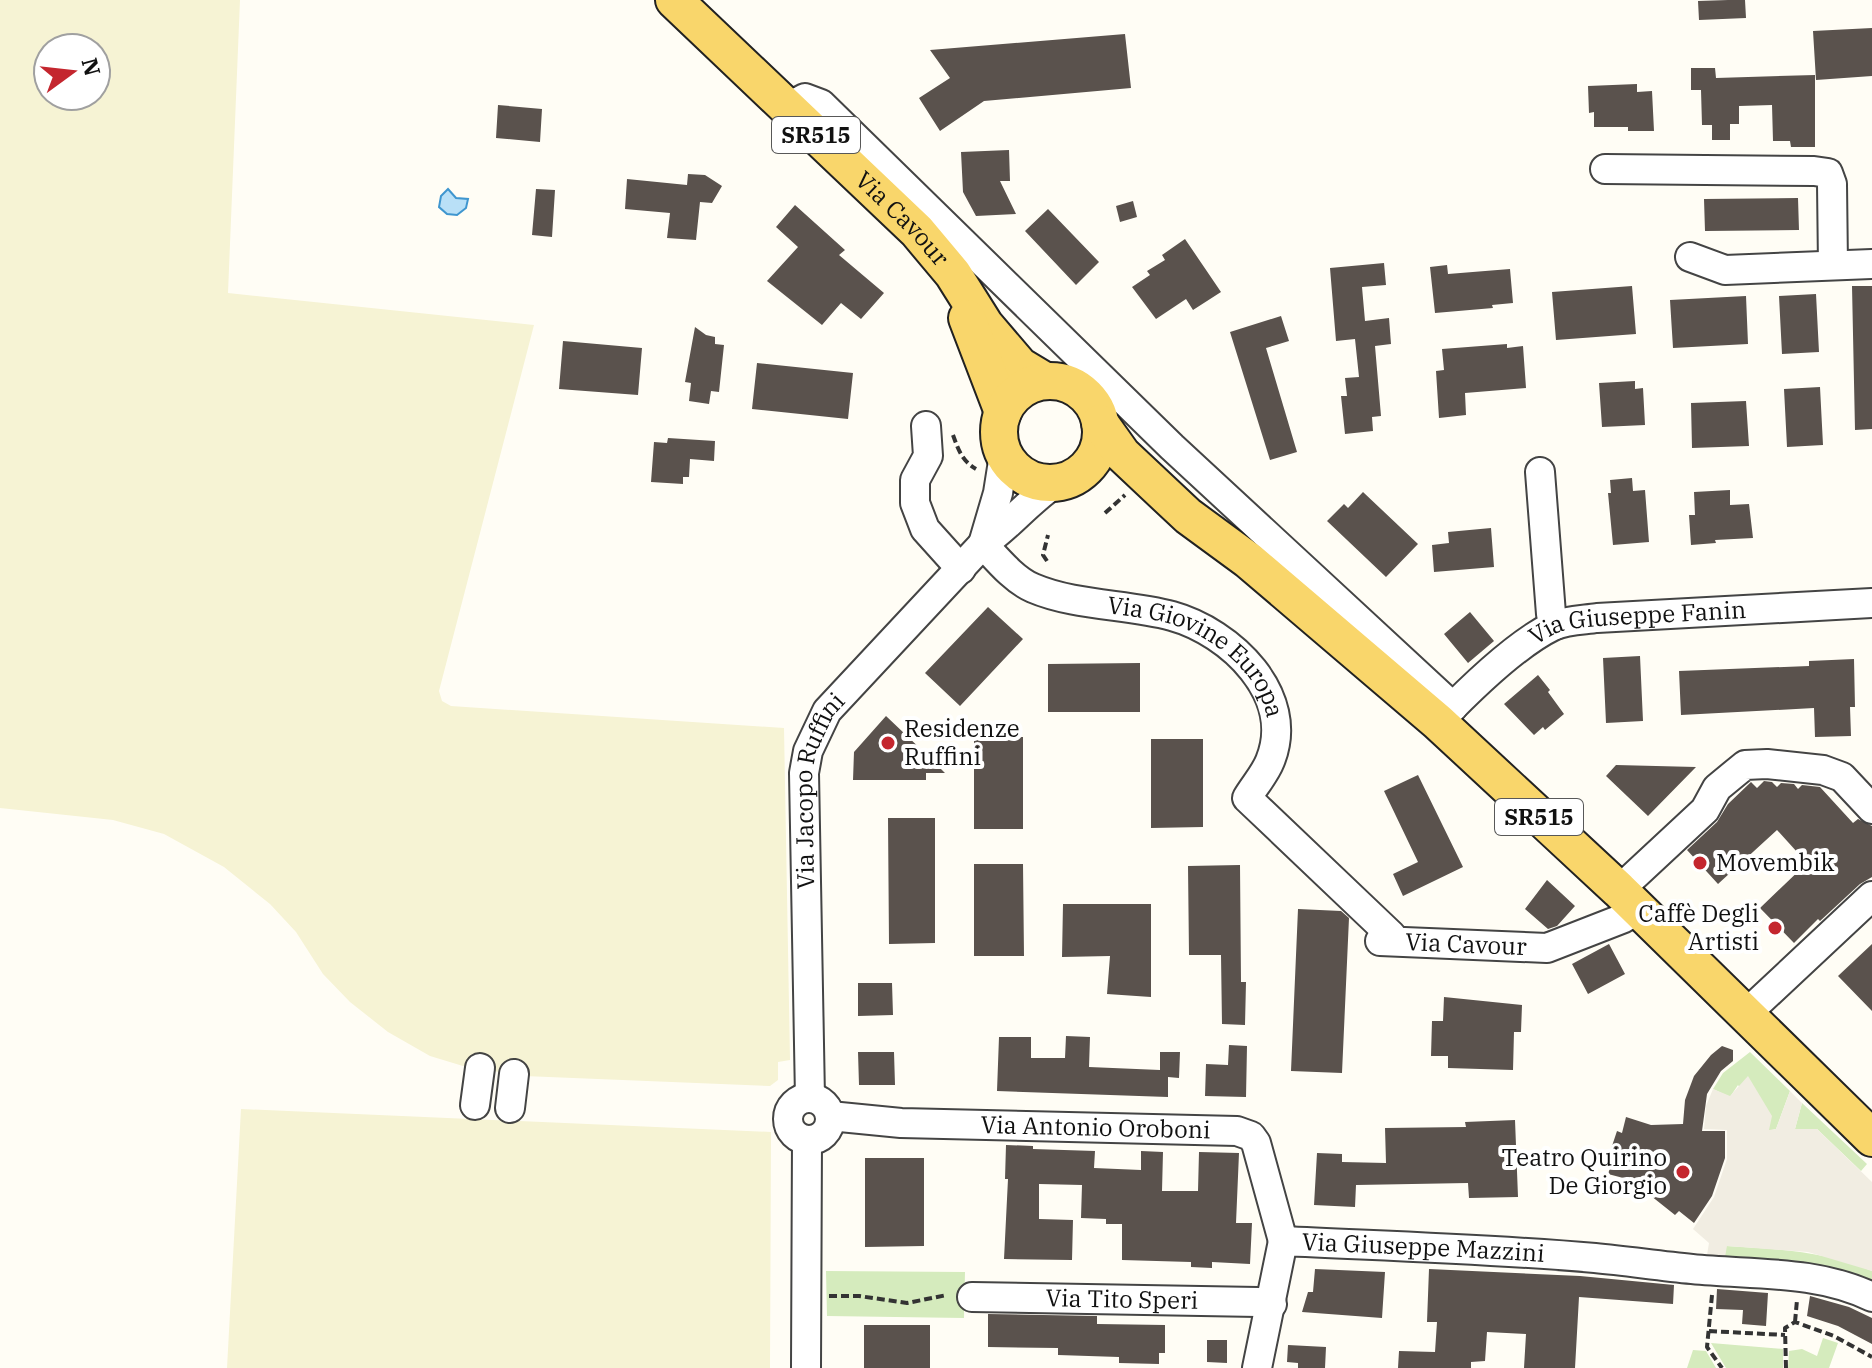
<svg xmlns="http://www.w3.org/2000/svg" width="1872" height="1368" viewBox="0 0 1872 1368" font-family="'IBM Plex Serif',serif">
  <rect width="100%" height="100%" fill="#fffdf5"/>
  <path fill="#f6f3d4" fill-rule="evenodd" d="M0 0H240L228 293 534 325 439 691 442 701 451 706 784 728 790 1060 778 1062V1080L770 1086 524 1076 463 1066 430 1056 388 1032 350 1002 323 974 296 932 270 904 224 867 164 834 113 820 0 808ZM48 48H96V96H48Z
    M241 1109 771 1132 770 1368H227Z"/>
  <path fill="#d5ebbd" d="M1750 1052 1790 1091 1776 1129 1768 1131 1738 1085 1730 1097 1713 1089 1723 1073Z
    M1802 1103 1867 1164 1861 1171 1817 1129H1795Z
    M1726 1246C1777 1249 1825 1251 1872 1271V1289L1724 1262Z
    M826 1271 965 1272 964 1318 827 1316Z
    M1823 1338 1838 1343 1829 1368H1788L1789 1351 1802 1349 1817 1356Z
    M1711 1343 1783 1349V1368H1726Z
    M1693 1350 1706 1351 1716 1368H1687Z"/>
  <path fill="#f1ede2" d="M1748 1076 1772 1116 1769 1130 1776 1129 1790 1091 1802 1103 1795 1129H1817L1872 1182V1271L1808 1252 1727 1246 1724 1262 1706 1261 1709 1243 1693 1229 1714 1197 1727 1159V1130L1704 1129 1706 1106 1713 1089 1730 1096Z"/>
  <path fill="#b9e0f7" stroke="#3f96cf" stroke-width="2" d="M448 189 456 198 468 199 466 208 457 215 447 214 439 207 441 196Z"/>
  <path fill="#5a524d" d="M1728 0H1745L1746 18 1699 20 1698 1Z
    M1872 28V76L1816 80 1813 31Z
    M1125 34 1131 88 984 101 940 131 919 98 950 78 930 50Z
    M1691 68H1715L1716 78 1815 75V147H1791L1790 141H1773L1772 105 1739 106V124H1730V140H1712V125H1702L1701 90H1691Z
    M1637 84V92L1652 91 1654 131H1628V127H1594V112L1589 113 1588 86Z
    M498 105 542 109 540 142 496 138Z
    M1009 150 1010 181H1000L1016 214 976 216 963 192 961 152Z
    M688 174 705 175 722 186 712 203 700 202 696 240 667 238 670 213 625 209 627 179 687 185Z
    M536 189 555 190 552 237 532 235Z
    M1798 198 1799 230 1705 231 1704 199Z
    M1133 201 1137 217 1120 222 1116 206Z
    M795 205 845 250 839 255 884 293 861 319 841 303 822 325 767 281 798 247 776 227Z
    M1048 209 1099 262 1076 285 1025 231Z
    M1185 239 1221 292 1193 310 1186 299 1156 319 1132 287 1150 275 1147 271 1165 260 1162 255Z
    M1384 263 1386 285 1362 287 1365 321 1389 318 1391 344 1375 346 1381 416 1372 417 1373 431 1345 434 1341 396H1347L1345 378 1359 377 1355 339 1336 341 1330 268Z
    M1447 265 1448 274 1510 269 1513 303 1492 305 1493 308 1435 313 1430 267Z
    M1632 286 1636 334 1556 340 1552 292Z
    M1852 286H1872V429L1855 430Z
    M1816 294 1819 352 1782 354 1779 296Z
    M1746 296 1748 344 1673 348 1670 300Z
    M1281 316 1289 341 1266 348 1297 452 1270 460 1230 332Z
    M695 327 706 335 715 337V344L724 345 719 392 711 391 709 404 689 401 691 383 685 382Z
    M563 341 642 348 638 395 559 389Z
    M1507 344V348L1523 346 1526 388 1465 393 1466 415 1439 418 1436 371 1444 370 1442 349Z
    M757 363 853 373 848 419 752 409Z
    M1635 381V389L1643 388 1645 425 1602 427 1599 383Z
    M1820 387 1823 445 1787 447 1784 389Z
    M1746 401 1749 446 1692 448 1691 403Z
    M668 438 715 441 714 461 690 459 689 477H683V484L651 482 654 442 667 443Z
    M1632 478 1633 491 1645 490 1649 542 1613 545 1608 493H1611L1610 480Z
    M1730 490V505L1749 504 1753 538 1715 540 1716 543 1691 545 1689 515H1695L1694 492Z
    M1363 492 1418 544 1386 577 1327 521 1344 504 1348 508Z
    M1491 528 1494 567 1434 572 1432 545 1449 543 1448 532Z
    M988 607 1023 639 960 706 925 673Z
    M1470 612 1494 641 1468 663 1444 634Z
    M1640 656 1643 721 1606 723 1603 658Z
    M1854 659 1855 707H1850L1851 736 1815 737 1814 708 1681 715 1679 671 1809 666V661Z
    M1140 663V712H1048V664Z
    M1538 675 1550 690 1548 692 1564 714 1545 730 1543 727 1534 735 1504 704Z
    M886 716 926 754 945 773H926V780H853L854 752Z
    M1023 737V829H974V738Z
    M1151 739H1203V827L1151 828Z
    M1616 765 1696 767 1648 816 1606 776Z
    M1418 775 1463 867 1403 896 1393 874 1418 862 1384 791Z
    M1764 781 1772 782 1777 787 1781 783 1794 784 1798 789 1802 785 1820 787 1853 823 1858 819 1872 826V877L1860 884 1820 921 1818 919 1794 943 1760 908 1807 863 1777 830 1718 884 1687 850 1717 822 1728 804 1751 782 1757 788Z
    M888 818H935V943L889 944Z
    M974 864H1023L1024 956H974Z
    M1240 865 1241 982H1246L1245 1025 1222 1024 1221 955H1189L1188 866Z
    M1547 880 1575 906 1557 926 1548 929 1525 909Z
    M1063 904H1151V997L1107 994 1110 956 1062 957Z
    M1298 909 1341 911 1349 918 1342 1073 1291 1071Z
    M1609 944 1625 974 1588 994 1572 964Z
    M1872 944V1011L1838 976Z
    M858 983H892L893 1015 858 1016Z
    M1444 997 1522 1005 1521 1032H1514L1513 1070 1448 1068V1056H1431L1432 1021H1443Z
    M1066 1036 1090 1037 1089 1067 1160 1070V1052H1180L1179 1078 1168 1077V1097L997 1091 999 1037H1031V1058H1065Z
    M1229 1045 1247 1046 1246 1097 1205 1096 1206 1064 1228 1065Z
    M1722 1046 1733 1050V1061L1721 1071 1707 1094 1702 1131H1725V1158L1712 1196 1694 1223 1679 1211 1675 1215 1631 1180 1608 1174 1614 1156 1609 1155 1617 1131 1622 1133 1626 1117 1651 1125 1683 1124 1685 1100 1694 1076 1711 1055Z
    M858 1052H894L895 1085H859Z
    M1515 1120 1518 1197 1469 1198 1468 1183 1356 1185 1355 1207 1314 1205 1317 1153 1342 1154V1162L1386 1163 1385 1128 1466 1127 1465 1122Z
    M1006 1145 1033 1146V1149L1095 1151 1094 1168 1141 1170V1151L1163 1152 1162 1191H1198L1199 1152 1239 1153 1236 1223H1252L1250 1264 1212 1262V1268L1191 1267V1262L1122 1260V1224H1106V1219L1081 1218 1082 1185 1039 1184V1219L1073 1220 1072 1260 1004 1259 1008 1179H1005Z
    M865 1158H924V1246L865 1247Z
    M1315 1269 1385 1272 1382 1318 1302 1312 1308 1292H1313Z
    M1429 1269 1580 1276 1674 1285 1673 1304 1579 1297 1575 1368H1524L1526 1334 1487 1332 1485 1361 1471 1362V1368H1398L1399 1351 1435 1352 1437 1322H1427Z
    M1717 1289 1768 1293 1766 1326 1742 1324 1743 1310 1716 1309Z
    M1810 1296 1849 1307 1872 1318V1344L1838 1326 1807 1316Z
    M988 1314 1097 1316V1324L1165 1325V1353H1159V1364L1119 1363V1357L1058 1355V1348L988 1347Z
    M864 1325H930V1368H864Z
    M1207 1340H1227V1363L1207 1362Z
    M1288 1345 1326 1347 1325 1368H1298V1363L1287 1362Z"/>
  <g fill="none" stroke-linecap="round" stroke-linejoin="round">
    <defs>
      <g id="minor">
        <path d="M788 107 805 98 821 104 1172 447 1453 707"/>
        <path d="M1605 169 1814 171 1828 173 1832 184 1833 265"/>
        <path d="M1690 257 1725 270 1872 264"/>
        <path d="M926 426 928 456 915 480V503L925 529 961 569"/>
        <path d="M1540 472 1551 614 1555 625"/>
        <path id="s1" d="M983 544C997 559 1014 580 1033 588 1075 606 1128 604 1172 616 1230 632 1297 695 1270 761 1265 774 1254 786 1247 798L1391 935"/>
        <path d="M983 544 998 493 1004 455"/>
        <path id="s2" d="M1440 720C1469 690 1516 644 1553 626 1566 620 1583 620 1597 618L1872 603"/>
        <path d="M1619 890 1705 810 1717 788 1745 765 1767 764 1823 770 1842 777 1872 809"/>
        <path id="s3" d="M1380 941 1547 948 1624 918 1635 905"/>
        <path d="M1747 1013 1872 896"/>
        <path id="s4" d="M810 1098 804 773 808 751 827 711 983 544C1010 526 1029 500 1056 483"/>
        <circle cx="809" cy="1119" r="21"/>
        <path d="M475 1105 480 1068"/>
        <path d="M510 1108 514 1074"/>
        <path id="s5" d="M830 1116 901 1123 1237 1131 1251 1136 1256 1143 1283 1241"/>
        <path id="s6" d="M972 1297 1258 1302 1272 1304"/>
        <path d="M806 1368 807 1140"/>
        <path id="s7" d="M1257 1368 1283 1241C1387 1246 1491 1249 1595 1258 1627 1261 1660 1266 1692 1269 1752 1275 1817 1270 1872 1297"/>
      </g>
      <g id="major">
        <path id="s8" d="M674 0 917 231 953 274 985 325 1020 366 1045 381"/>
        <path d="M967 318 1003 412"/>
        <circle cx="1050" cy="432" r="51"/>
        <path d="M1100 423 1122 454 1188 516 1248 560 1438 722 1619 890 1872 1138"/>
      </g>
    </defs>
    <use href="#minor" stroke="#444" stroke-width="32"/>
    <use href="#major" stroke="#222" stroke-width="40"/>
    <path stroke="#333" stroke-width="4" stroke-dasharray="8 4" stroke-linecap="butt" d="M953 435C958 449 962 461 976 469
      M1105 513 1125 495
      M1047 561 1043 555 1048 535
      M1712 1295 1707 1347 1722 1368
      M829 1296H859L907 1303 947 1295
      M1795 1322 1797 1300
      M1709 1331 1785 1335
      M1786 1368 1785 1328 1795 1322 1834 1336 1872 1357"/>
    <use href="#minor" stroke="#fff" stroke-width="28"/>
    <use href="#major" stroke="#f9d66b" stroke-width="36"/>
  </g>
  <g fill="#c4262e" stroke="#fff" stroke-width="3">
    <circle cx="888" cy="743" r="8"/>
    <circle cx="1700" cy="863" r="8"/>
    <circle cx="1775" cy="928" r="8"/>
    <circle cx="1683" cy="1172" r="8"/>
  </g>
  <g text-anchor="middle" stroke-width="8" stroke-linejoin="round" paint-order="stroke">
    <g fill="#fff" stroke="#585858" stroke-width="2">
      <rect x="772" y="117" width="88" height="36" rx="6"/>
      <rect x="1495" y="799" width="88" height="36" rx="6"/>
    </g>
    <g font-size="22" font-weight="bold" fill="#111">
      <text x="816" y="143">SR515</text>
      <text x="1539" y="825">SR515</text>
    </g>
    <g font-size="24" fill="#111" stroke="#fff">
      <text dy="8" stroke="none"><textPath href="#s8" startOffset="316">Via Cavour</textPath></text>
      <text dy="8" stroke="none"><textPath href="#s2" startOffset="232">Via Giuseppe Fanin</textPath></text>
      <text dy="8" stroke="none"><textPath href="#s1" startOffset="252">Via Giovine Europa</textPath></text>
      <text dy="8" stroke="none"><textPath href="#s4" startOffset="310">Via Jacopo Ruffini</textPath></text>
      <text dy="8" stroke="none"><textPath href="#s3" startOffset="86">Via Cavour</textPath></text>
      <text dy="8" stroke="none"><textPath href="#s5" startOffset="266">Via Antonio Oroboni</textPath></text>
      <text dy="8" stroke="none"><textPath href="#s7" startOffset="270">Via Giuseppe Mazzini</textPath></text>
      <text dy="8" stroke="none"><textPath href="#s6" startOffset="150">Via Tito Speri</textPath></text>
    </g>
    <g font-size="24" fill="#111" stroke="#fff" text-anchor="start">
      <text x="904" y="737">Residenze<tspan x="904" dy="28">Ruffini</tspan></text>
      <text x="1716" y="871">Movembik</text>
      <text x="1759" y="922" text-anchor="end">Caffè Degli<tspan x="1759" dy="28">Artisti</tspan></text>
      <text x="1667" y="1166" text-anchor="end">Teatro Quirino<tspan x="1667" dy="28">De Giorgio</tspan></text>
    </g>
  </g>
  <g transform="translate(72 72) rotate(75)"><circle r="38" fill="#ffffff" stroke="#a0a0a0" stroke-width="2"/>
  <path d="M0-6L14 30L0 20L-14 30Z" fill="#c4262e"/>
  <text y="-12" font-size="22" font-weight="bold" text-anchor="middle" fill="#111111">N</text>
  </g>
</svg>
